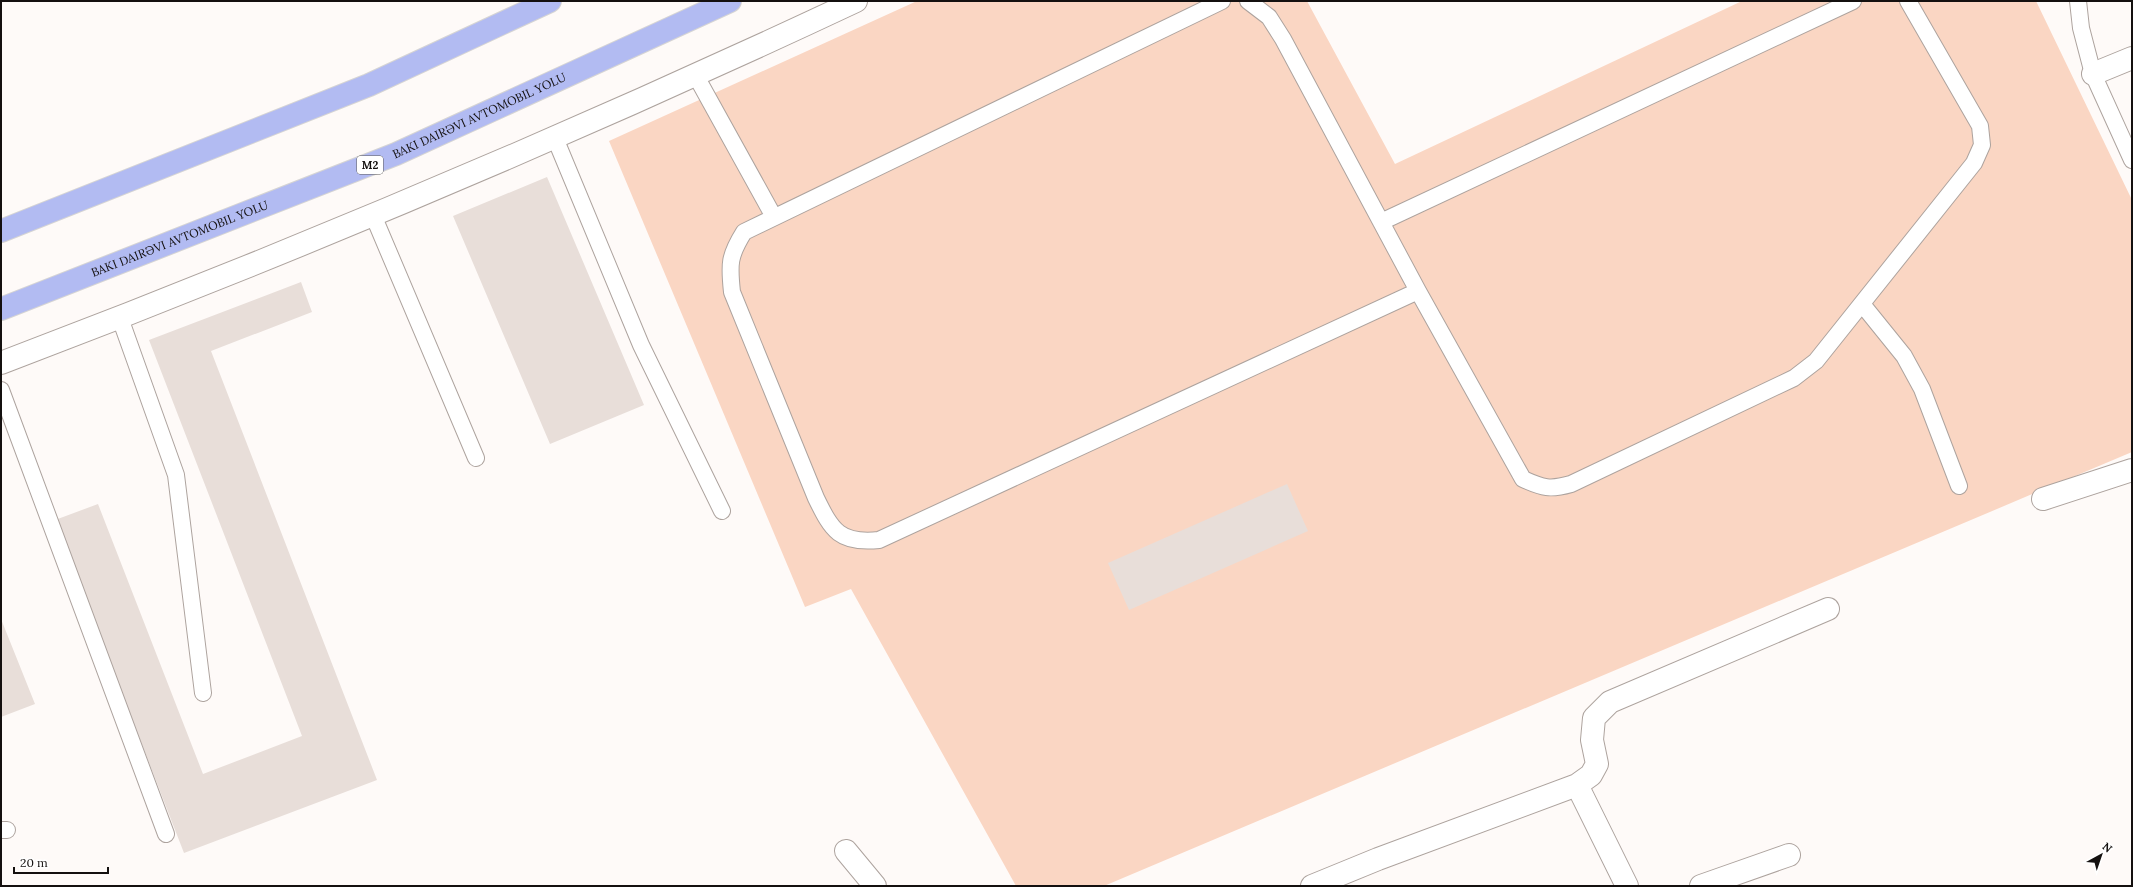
<svg xmlns="http://www.w3.org/2000/svg" width="2133" height="887" viewBox="0 0 2133 887" font-family="Lora,serif">
  <rect width="100%" height="100%" fill="#fefaf8"/>
  <path fill="#fad6c3" d="M917 1H1307L1395 164 1742 1H2036L2132 200V452L1104 886H1016L851 589 805 607 609 141Z"/>
  <path fill="#e8ded9" d="M547 177 644 405 550 444 453 216Z
    M301 282 312 312 211 351 377 780 184 853 55 520 98 504 203 774 302 736 149 340Z
    M1287 484 1308 531 1129 610 1108 563Z
    M1 619 35 704 1 717Z"/>
  <g fill="none" stroke-linecap="round" stroke-linejoin="round">
    <defs>
      <path id="lane" d="M1222 1 744 232C729 256 729 264 732 292L816 498C832 531 840 544 879 540L1418 291
        M1248 1 1269 17 1283 39 1418 291 1523 479C1543 488 1550 490 1571 484L1794 378 1816 361 1974 163 1982 145 1980 126 1908 1
        M2078 1 2081 28 2093 74 2132 160
        M696 76 774 217
        M555 138 641 345 722 511
        M373 215 476 458
        M1381 222 1853 1
        M1862 304 1904 356 1922 389 1959 486
        M120 318 176 475 203 693
        M1 390 166 834
        M1 830H7"/>
      <path id="street" d="M2093 74 2132 58
        M2043 499 2132 470
        M846 851 875 886
        M1312 886 1378 859 1577 785
        M1627 886 1577 785 1591 775 1597 764 1592 740 1594 718 1610 702 1828 609
        M1701 886 1789 855"/>
      <path id="secondary" d="M1 363C291 253 575 133 856 1"/>
      <g id="highway">
        <path d="M1 231 369 85 550 1"/>
        <path id="s1" d="M1 309 396 154 730 1"/>
      </g>
    </defs>
    <use href="#lane" stroke="#ada39e" stroke-width="18"/>
    <use href="#street" stroke="#ada39e" stroke-width="24"/>
    <use href="#secondary" stroke="#ada39e" stroke-width="24"/>
    <use href="#highway" stroke="#d5d4d4" stroke-width="24"/>
    <use href="#lane" stroke="#fff" stroke-width="16"/>
    <use href="#street" stroke="#fff" stroke-width="22"/>
    <use href="#secondary" stroke="#fff" stroke-width="22"/>
    <use href="#highway" stroke="#b2bbf2" stroke-width="22"/>
  </g>
  <g text-anchor="middle" stroke-width="3.5" stroke-linejoin="round" paint-order="stroke">
    <rect fill="#fff" stroke="#5a5857" stroke-width="1" x="357" y="156" width="26" height="18" rx="3"/>
    <g font-size="11" font-weight="bold" fill="#14100f">
      <text x="370" y="169">M2</text>
    </g>
    <g font-size="12" fill="#14100f" stroke="#fff">
      <text dy="4" stroke="none"><textPath href="#s1" startOffset="516">BAKI DAIRƏVI AVTOMOBIL YOLU</textPath></text>
      <text dy="4" stroke="none"><textPath href="#s1" startOffset="192">BAKI DAIRƏVI AVTOMOBIL YOLU</textPath></text>
    </g>
  </g>
  <rect width="2133" height="887" fill="none" stroke="#14100f" stroke-width="4"/>
  <g transform="translate(2101 855) rotate(40)" stroke="#ffffff" stroke-width="3" paint-order="stroke">
  <path d="M0-3L7 15L0 10L-7 15Z" fill="#14100f"/>
  <text y="-6" font-size="11" font-weight="bold" text-anchor="middle" fill="#14100f">N</text>
  </g>
  <path d="M14 867v6h94v-6" fill="none" stroke="#14100f" stroke-width="2"/>
  <text x="20" y="867" font-size="12" fill="#14100f" stroke="#ffffff" stroke-width="3" paint-order="stroke">20 m</text>
</svg>
